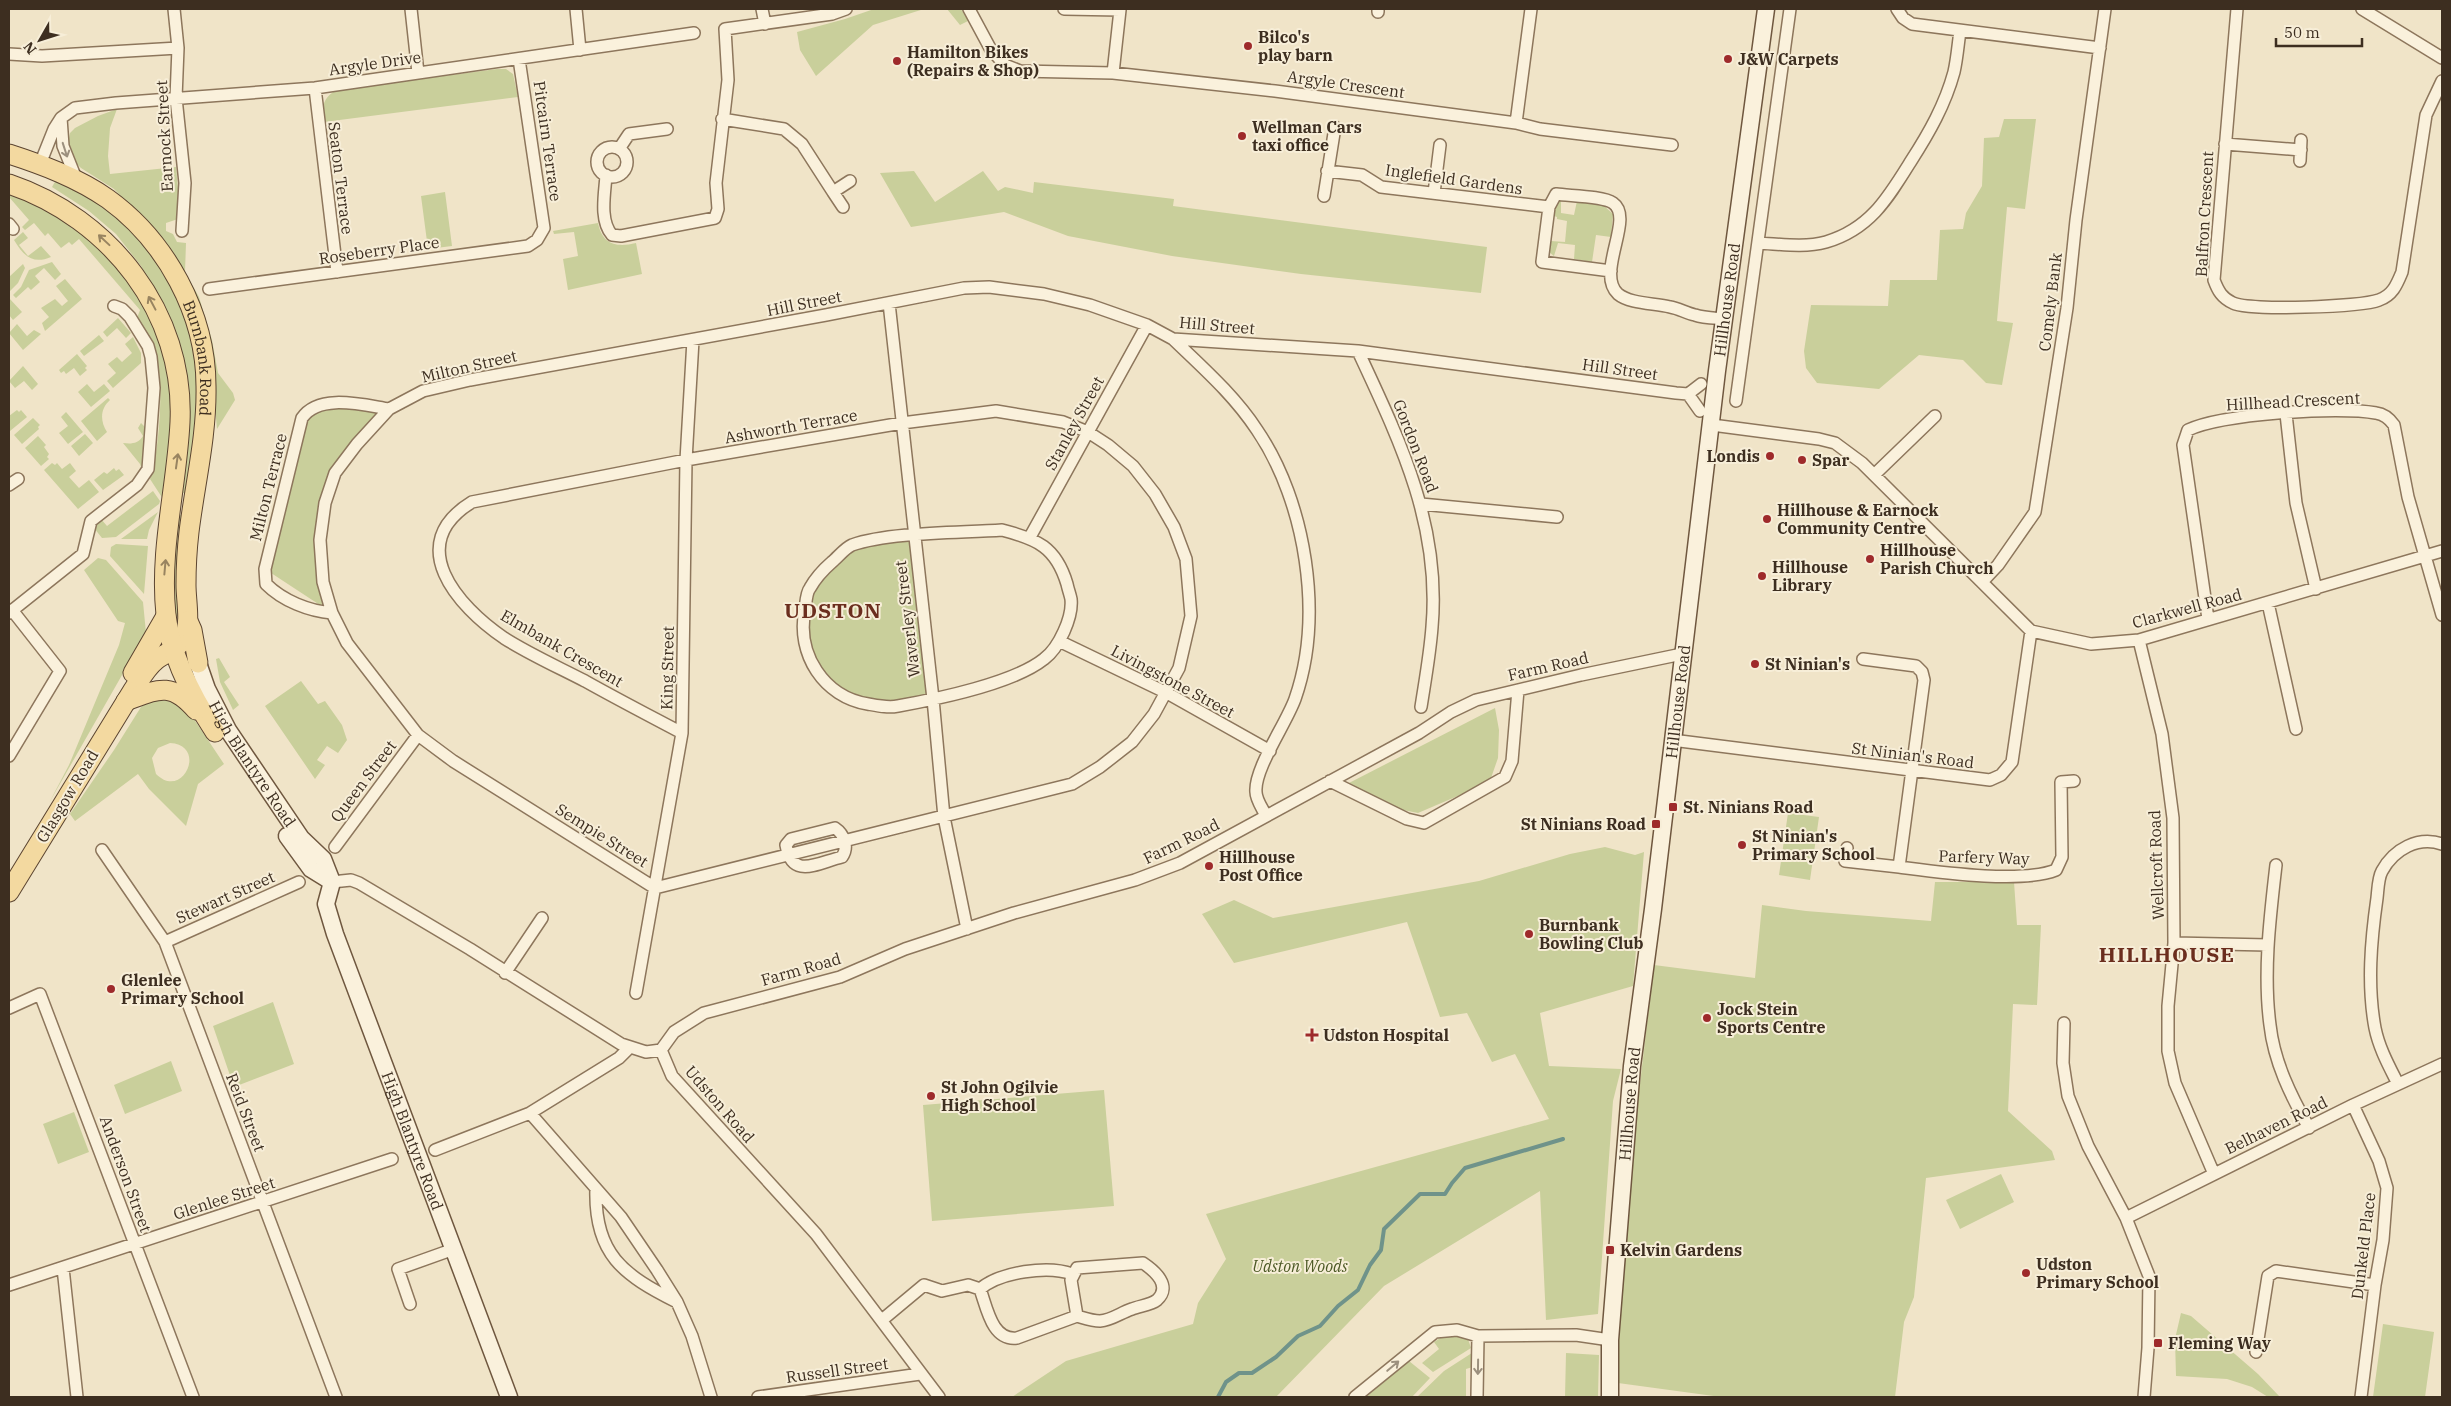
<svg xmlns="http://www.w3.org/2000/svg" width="2451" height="1406" viewBox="0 0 2451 1406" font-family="'IBM Plex Serif',serif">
  <rect width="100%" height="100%" fill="#f0e4c8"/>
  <path fill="#c9cf9b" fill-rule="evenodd" d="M874 9H924L873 25 816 76 800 50 797 32 845 19Z
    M947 9H961L968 21 960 25Z
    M497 69H506L513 74 518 97 324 122C322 107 322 99 336 90Z
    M117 109 110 128 108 156 110 174 176 167 180 209 178 219 166 223V231L173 234 177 242 186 243 185 272 199 297 212 340 218 373 233 393 235 400 217 429 213 385 148 225 114 189 81 168 75 162 68 143 70 133 75 128 98 116Z
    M2004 119H2036L2025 209 2007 207 1997 321 2013 323 2002 385 1986 383 1963 360 1919 355 1879 389 1817 383 1806 368 1804 351 1811 305 1888 306 1890 280H1937L1940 230 1963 229 1966 213 1982 186 1984 138 1999 137Z
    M914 171 935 202 983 171 998 191 1005 187 1033 193 1034 182 1174 199 1173 206 1487 247 1481 293 1301 274 1172 256 1068 236 1004 212 911 227 880 173Z
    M57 178 71 185 121 218 166 272 193 337 200 393 188 494 179 492 185 450 162 308 141 266 116 234 89 211 52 187Z
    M9 191 46 207 103 248 138 291 161 341 171 388 172 435 163 499 150 479C159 455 164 385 157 360 153 346 144 332 137 318L140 310 79 239 72 245 69 242 61 248 48 233 45 236 34 223 25 230 22 227 29 220 9 197Z
    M445 192 452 246 428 249 421 196Z
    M1561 199V213L1574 215 1577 201 1603 205 1613 214 1611 237 1596 235 1592 262 1574 259 1575 245 1558 243 1554 256 1549 252 1551 241 1565 242 1567 221 1557 219V217L1554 216 1555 203Z
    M598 223C602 244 616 248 636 243L642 274 568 290 563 259 578 256 574 232 554 234 553 231Z
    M23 232 28 238 19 245 28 256 41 246 51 257C32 265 23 255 14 240Z
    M52 262 61 274 55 280 44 268 35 276 40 282 31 290 28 287 16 298 13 295 21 287 29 270Z
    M23 264 25 268 18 283 9 292V277Z
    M65 279 82 299 45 331 42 323 49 317 41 308 55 299 62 306 68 301 56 286Z
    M9 298 22 312 13 320 9 315Z
    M118 318 131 333 126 338 117 328 107 337 103 332Z
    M17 324 27 336 34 330 41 334 23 350 9 333Z
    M99 335 104 341 84 356 80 351Z
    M133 337 141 353V363L113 388 107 381 116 373 108 364 117 357 122 362 132 353 125 344Z
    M77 354 87 366 85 368 87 370 80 376 74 368 66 374 64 371 61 373 59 370Z
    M23 366 38 384 32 390 24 381 15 388 9 381Z
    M87 384 94 392 104 384 110 391 91 407 78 392Z
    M108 398 110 400C100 409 100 421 107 432L97 441 81 421Z
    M317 404 389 409 335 473 320 540 332 613 265 569 302 418Z
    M17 410 19 412 21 410 27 417 10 431 9 416Z
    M66 412 83 432 68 444 59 433 68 426 61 417Z
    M33 418 40 425 38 427 39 429 22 444 14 435Z
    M141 423 147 429 142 470 140 464 123 443C131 444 138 444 143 436L138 428Z
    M85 434 93 443 79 456 71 446Z
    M38 436 46 445 44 447 49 454 47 457 49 459 41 466 25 448Z
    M52 463 55 465 57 463 62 469 70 463 76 471 69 477 79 488 89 480 99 492 78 509 44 470Z
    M114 468 116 471 119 469 124 475 103 490 94 480 104 472 107 474Z
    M153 491 160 501 159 504 116 537 102 538 94 528 101 519 107 526Z
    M158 512 149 530 147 539H121Z
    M175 514 185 516 181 616 173 617Z
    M914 536 933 699 890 708 825 684 802 623 809 589 851 546Z
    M116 544 148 546 144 594 110 556 111 547Z
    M98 558 106 560 143 602 146 633 49 803 69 765 119 645 125 623 118 621 84 570Z
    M219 658 230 677 224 682 239 705 233 710 220 682 216 659Z
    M301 681 318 704 325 701 342 725 347 740 338 753 327 746 317 760 325 765 315 779 265 706Z
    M162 700 173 702 188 710 224 764 198 784 186 826 149 789 138 774 75 821 70 814 114 750 141 707 150 701ZM170 743C208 745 183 801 156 774L152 758 158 748Z
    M1495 708 1499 730 1498 758 1491 778 1474 789 1418 813 1398 809 1349 783Z
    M1788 813 1819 817 1810 880 1779 875Z
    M1605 847 1635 855 1644 852 1633 986 1540 1013 1549 1066 1621 1069 1613 1101 1598 1314 1546 1320 1540 1191 1384 1286 1276 1397H1012L1066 1361 1193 1324 1198 1303 1226 1259 1206 1214 1549 1119 1515 1054 1492 1062 1467 1013 1440 1017 1407 922 1234 963 1202 914 1234 900 1273 918 1479 881 1570 854Z
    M1935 882H2014L2017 925H2041L2037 1005 2013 1004 2008 1111 2052 1151 2055 1160 1926 1178 1914 1297 1904 1322 1895 1397H1721L1618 1383 1619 1296 1624 1219 1654 965 1755 978 1762 905 1806 911 1931 921Z
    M273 1002 294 1064 234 1087 213 1026Z
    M171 1061 182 1091 125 1114 114 1085Z
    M1104 1090 1114 1206 932 1221 923 1105Z
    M74 1112 89 1152 58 1164 43 1124Z
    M2001 1174 2014 1202 1960 1229 1946 1200Z
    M2181 1313 2191 1316 2258 1374 2280 1397H2284H2268L2252 1387 2227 1379 2176 1376 2175 1339Z
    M2383 1324 2434 1332 2425 1397H2373Z
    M1452 1335 1468 1339 1471 1348 1433 1372 1422 1363 1439 1349 1434 1342 1442 1337Z
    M1475 1351 1476 1366 1466 1369V1397H1417L1444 1371Z
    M1566 1353 1599 1355 1598 1397H1565Z
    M1409 1361 1430 1378 1412 1397H1366Z"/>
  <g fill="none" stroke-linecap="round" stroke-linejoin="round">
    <path stroke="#6f938a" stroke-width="4" d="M1218 1397 1226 1382 1239 1373H1252L1276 1357 1298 1336 1320 1326 1338 1306 1358 1290 1370 1265 1381 1250 1384 1229 1420 1194H1445L1452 1183 1465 1168 1563 1139"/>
    <defs>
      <path id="street" d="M174 9 178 48 176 98 185 183 182 231
        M411 9 418 73
        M576 9 580 50
        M762 9 765 24
        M969 9 990 48 1005 65 1020 71 1113 73 1275 91 1516 123 1531 9
        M1064 9 1120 10 1113 73
        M1897 9 1903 18 1912 24 2100 48
        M2237 9 2214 280C2218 291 2222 298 2233 303 2249 311 2361 307 2379 300 2393 295 2397 284 2402 272L2426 115 2442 81
        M2362 9 2442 58
        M1378 12V9
        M9 54 42 56 178 48
        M315 88 337 272
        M61 118 63 146 77 181
        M722 119 784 129 802 144 833 192
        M1516 123 1540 129 1672 145
        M2225 144 2301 150
        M597 162a15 15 0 1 1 30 0a15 15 0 1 1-30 0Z
        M619 149 629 134 667 129
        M2300 161 2301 140
        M40 164 54 129 61 118 75 108 116 103 315 88 694 33
        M1327 171 1362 175 1381 187 1549 207
        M606 175C605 193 599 220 612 235L621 236 715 218 718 209 716 183 728 80 725 29 832 14 846 9
        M1434 193 1440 145
        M1324 196 1335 127
        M843 207 833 192 850 181
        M9 224 13 229
        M1758 243C1780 244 1804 248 1826 242 1870 229 1888 198 1911 161 1929 133 1945 105 1954 72 1957 59 1958 45 1960 31
        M1611 271 1542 262 1549 207 1556 194C1569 196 1603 196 1613 203 1635 218 1595 273 1618 294 1630 304 1655 303 1670 307 1678 308 1686 313 1695 315 1704 318 1715 318 1725 319
        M209 289 528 246 537 240 544 228 519 59
        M889 303 933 699 944 817 967 929
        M1173 339C1203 368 1234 395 1257 430 1306 502 1324 616 1295 699 1286 724 1254 769 1256 792 1256 800 1263 809 1266 816
        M1358 351C1400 441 1441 525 1432 627 1430 654 1425 681 1421 707
        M1688 394 1700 411
        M1736 401 1790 9
        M2286 414 2296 503 2316 589
        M1712 425 1819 439 1835 443 1862 463 2031 631 2091 644 2139 640 2442 551
        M1874 475 1935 416
        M9 485 18 479
        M1421 504 1557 517
        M1002 530C1037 539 1056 547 1067 584 1068 589 1070 594 1071 599 1073 617 1059 648 1044 659 1014 683 937 699 898 706 888 708 879 706 868 704 824 697 796 654 805 610 806 603 806 593 810 588 815 579 824 569 832 562 838 557 845 548 852 545 890 532 960 533 1002 530Z
        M1030 537 1147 325
        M1982 582 1998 565 2035 512 2067 308 2076 220 2105 9
        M2268 603 2296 729
        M9 613 83 554 91 521 137 485 148 469 154 388 151 357 148 346 130 317 122 309 114 306
        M332 613C309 611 283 601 266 584L265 569 302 418C319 393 363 405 389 409
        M2208 619 2183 445 2188 430C2222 414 2338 406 2376 413 2384 414 2389 418 2394 425L2408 497 2442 615
        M2139 640 2162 734 2173 818 2174 943 2168 1006V1051L2175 1083 2214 1174
        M1059 641 1167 693 1270 751
        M682 733C650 716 617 699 585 681 558 667 529 654 504 638 457 606 403 544 472 502L686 460 902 423 996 411 1063 422 1088 432 1108 445 1133 466 1155 494 1174 527 1186 559 1191 616 1179 668 1154 714 1132 742 1100 767 1072 784 655 888 453 761 418 735 347 643 332 613 323 582 320 540 325 503 335 473 357 444 389 409 423 391 470 380 826 315 964 288 989 287 1044 294 1090 305 1147 325 1173 339 1358 351 1676 393 1688 394 1701 384
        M1672 740 1990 780 2001 775 2012 762 2031 631
        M9 756 60 671 12 610
        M1330 781 1407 819 1424 823 1505 777 1512 761 1518 690
        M835 828C844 834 849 847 842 857 817 863 792 880 786 845L791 839Z
        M335 847 418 735
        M1847 848 1845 861 1899 867 1924 680 1922 672 1916 666 1863 659
        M102 850 165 942 336 1397
        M2276 865C2270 917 2263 973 2270 1025 2274 1062 2291 1096 2309 1128
        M1899 867C1938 872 2021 884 2056 870L2062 857 2061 782 2074 781
        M332 882 351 880 359 883 470 949 621 1044 646 1052 661 1050
        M165 942 299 882
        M2174 943 2268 945
        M505 973 542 918
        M636 993 682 733 686 460 693 340
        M9 1008 40 994 193 1397
        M2064 1023 2063 1063 2068 1096 2088 1146 2126 1218 2149 1276 2148 1348 2144 1397
        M661 1050 674 1032 704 1013 840 977 905 949 1014 913 1135 880 1180 863 1419 733 1451 712 1476 700 1581 675 1682 654
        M661 1050 672 1076 816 1234 939 1397
        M2398 1084C2389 1066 2379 1048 2375 1028 2367 985 2371 940 2377 898 2378 890 2378 878 2382 871 2394 849 2418 836 2442 844
        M2353 1105 2379 1161 2387 1188 2383 1240 2375 1285 2361 1397
        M530 1113 621 1217 657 1270 677 1302 692 1336 711 1397
        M435 1150 530 1113 619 1058 630 1047
        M596 1189C594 1254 623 1275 677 1302
        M2126 1218 2353 1105 2442 1064
        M1143 1263C1155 1271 1172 1286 1157 1300 1151 1305 1139 1306 1132 1309 1120 1313 1112 1320 1100 1321 1092 1321 1084 1318 1077 1316L1071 1280 1077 1268Z
        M63 1268 77 1397
        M9 1285 392 1159
        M980 1289C1000 1272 1048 1265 1072 1274
        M410 1304 398 1269 454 1249
        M882 1320 924 1285 942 1291 968 1285 980 1289C987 1308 992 1341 1017 1338L1077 1316
        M2256 1352 2268 1276 2276 1271 2375 1285
        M758 1397 920 1374
        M1355 1397 1435 1332 1457 1330 1478 1336 1576 1335 1610 1340
        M1477 1397 1478 1336"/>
      <g id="secondary">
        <path id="s1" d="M198 663 207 689 228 730 301 838 323 859 332 882 326 904 335 934 509 1397"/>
        <path d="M287 836 311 869 332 882"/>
        <path id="s2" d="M1610 1397V1340L1632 1066 1653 909 1717 371 1766 9"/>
      </g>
      <g id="primary">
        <path id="s3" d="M9 154C43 165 78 178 108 199 166 241 206 314 206 386 207 436 195 483 189 532 187 549 186 567 186 585 186 601 191 622 184 637 178 650 166 652 156 660 146 668 140 680 133 690L9 892"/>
        <path d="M9 184C110 218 185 313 180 422 177 486 159 550 166 615 171 657 192 697 215 732"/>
        <path d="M188 621 192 630 198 663"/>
        <path d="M133 673 166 616"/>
        <path d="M126 701C158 689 171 681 196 710"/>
      </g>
    </defs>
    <use href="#street" stroke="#8d765c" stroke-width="14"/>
    <use href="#secondary" stroke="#6f573f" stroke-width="19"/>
    <use href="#primary" stroke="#5b4430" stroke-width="21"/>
    <use href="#street" stroke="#faf1dc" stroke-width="11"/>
    <use href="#secondary" stroke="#faf1dc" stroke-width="16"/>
    <use href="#primary" stroke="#f3d9a0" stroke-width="19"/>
  </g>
  <defs><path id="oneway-shaft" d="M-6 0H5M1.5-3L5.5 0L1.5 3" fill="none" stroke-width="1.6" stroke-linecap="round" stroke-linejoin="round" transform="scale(1.25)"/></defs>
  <g stroke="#9c907e">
    <use href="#oneway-shaft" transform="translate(65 150) rotate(72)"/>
    <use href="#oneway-shaft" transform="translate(1393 1366) rotate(-40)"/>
    <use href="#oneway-shaft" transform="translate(1478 1367) rotate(91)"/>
  </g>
  <g stroke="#988460">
    <use href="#oneway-shaft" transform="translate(104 240) rotate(-137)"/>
    <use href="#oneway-shaft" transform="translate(152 303) rotate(-118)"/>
    <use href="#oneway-shaft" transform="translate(177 461) rotate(-82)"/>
    <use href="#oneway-shaft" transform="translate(165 567) rotate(-85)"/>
  </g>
  <g fill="#9e2a2b" stroke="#f7eed8" stroke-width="2">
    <circle cx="1248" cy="46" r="5"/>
    <circle cx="1728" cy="59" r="5"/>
    <circle cx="897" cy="61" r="5"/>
    <circle cx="1242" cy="136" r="5"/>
    <circle cx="1770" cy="456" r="5"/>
    <circle cx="1802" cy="460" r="5"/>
    <circle cx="1767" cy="519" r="5"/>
    <circle cx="1870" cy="559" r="5"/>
    <circle cx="1762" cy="576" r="5"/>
    <circle cx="1755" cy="664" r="5"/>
    <rect x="1668" y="802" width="10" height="10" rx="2.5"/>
    <rect x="1651" y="819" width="10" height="10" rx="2.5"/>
    <circle cx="1742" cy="845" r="5"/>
    <circle cx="1209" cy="866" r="5"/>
    <circle cx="1529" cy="934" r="5"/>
    <circle cx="111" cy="989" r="5"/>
    <circle cx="1707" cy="1018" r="5"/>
    <path d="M1309.5 1027.5h5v5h5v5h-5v5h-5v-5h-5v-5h5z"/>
    <circle cx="931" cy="1096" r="5"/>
    <rect x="1605" y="1245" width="10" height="10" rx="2.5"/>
    <circle cx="2026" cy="1273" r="5"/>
    <rect x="2153" y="1338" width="10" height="10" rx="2.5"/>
  </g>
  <g text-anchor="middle" stroke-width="4" stroke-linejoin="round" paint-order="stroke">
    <g font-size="16" font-weight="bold" fill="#3d2e20" stroke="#f7eed8" text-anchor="start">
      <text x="1258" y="43">Bilco's<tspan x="1258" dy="18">play barn</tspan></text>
      <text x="907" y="58">Hamilton Bikes<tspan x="907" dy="18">(Repairs &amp; Shop)</tspan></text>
      <text x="1738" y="65">J&amp;W Carpets</text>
      <text x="1252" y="133">Wellman Cars<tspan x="1252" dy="18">taxi office</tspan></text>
      <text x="1760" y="462" text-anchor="end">Londis</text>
      <text x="1812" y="466">Spar</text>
      <text x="1777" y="516">Hillhouse &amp; Earnock<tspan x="1777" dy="18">Community Centre</tspan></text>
      <text x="1880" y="556">Hillhouse<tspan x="1880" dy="18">Parish Church</tspan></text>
      <text x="1772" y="573">Hillhouse<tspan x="1772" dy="18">Library</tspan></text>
      <text x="1765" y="670">St Ninian's</text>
      <text x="1683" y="813">St. Ninians Road</text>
      <text x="1646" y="830" text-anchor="end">St Ninians Road</text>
      <text x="1752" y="842">St Ninian's<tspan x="1752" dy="18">Primary School</tspan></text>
      <text x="1219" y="863">Hillhouse<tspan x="1219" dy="18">Post Office</tspan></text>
      <text x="1539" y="931">Burnbank<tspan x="1539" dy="18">Bowling Club</tspan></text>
      <text x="121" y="986">Glenlee<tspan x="121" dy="18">Primary School</tspan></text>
      <text x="1717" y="1015">Jock Stein<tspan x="1717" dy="18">Sports Centre</tspan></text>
      <text x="1323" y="1041">Udston Hospital</text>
      <text x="941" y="1093">St John Ogilvie<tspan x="941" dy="18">High School</tspan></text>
      <text x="1620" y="1256">Kelvin Gardens</text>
      <text x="2036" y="1270">Udston<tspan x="2036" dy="18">Primary School</tspan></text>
      <text x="2168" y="1349">Fleming Way</text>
    </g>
    <g font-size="16" fill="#3d2e20" stroke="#f7eed8">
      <text transform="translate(375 63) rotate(-8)" y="6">Argyle Drive</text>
      <text transform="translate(1346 84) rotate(8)" y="6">Argyle Crescent</text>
      <text transform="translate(164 136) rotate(-93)" y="6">Earnock Street</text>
      <text transform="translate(548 141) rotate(82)" y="6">Pitcairn Terrace</text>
      <text transform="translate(341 178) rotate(83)" y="6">Seaton Terrace</text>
      <text transform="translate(1454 179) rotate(8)" y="6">Inglefield Gardens</text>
      <text transform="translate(2204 214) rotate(-87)" y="6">Balfron Crescent</text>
      <text transform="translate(379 250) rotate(-8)" y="6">Roseberry Place</text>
      <text dy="6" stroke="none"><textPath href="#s2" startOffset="1104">Hillhouse Road</textPath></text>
      <text transform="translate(2050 302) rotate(-83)" y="6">Comely Bank</text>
      <text transform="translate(804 303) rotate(-11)" y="6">Hill Street</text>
      <text transform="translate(1217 325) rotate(5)" y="6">Hill Street</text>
      <text dy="6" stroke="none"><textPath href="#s3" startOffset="299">Burnbank Road</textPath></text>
      <text transform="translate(469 366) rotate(-13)" y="6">Milton Street</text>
      <text transform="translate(1620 369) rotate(8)" y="6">Hill Street</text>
      <text transform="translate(2293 401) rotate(-3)" y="6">Hillhead Crescent</text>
      <text transform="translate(1074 423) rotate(-61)" y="6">Stanley Street</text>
      <text transform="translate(791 426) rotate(-10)" y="6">Ashworth Terrace</text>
      <text transform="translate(1416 446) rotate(69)" y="6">Gordon Road</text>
      <text transform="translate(268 487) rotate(-76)" y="6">Milton Terrace</text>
      <text transform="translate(2187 608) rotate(-15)" y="6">Clarkwell Road</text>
      <text transform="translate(907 619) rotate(-97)" y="6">Waverley Street</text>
      <text transform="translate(562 648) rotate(30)" y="6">Elmbank Crescent</text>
      <text transform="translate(1548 666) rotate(-13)" y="6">Farm Road</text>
      <text transform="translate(667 668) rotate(-89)" y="6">King Street</text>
      <text transform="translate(1173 681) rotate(28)" y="6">Livingstone Street</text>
      <text dy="6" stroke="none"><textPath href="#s2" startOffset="699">Hillhouse Road</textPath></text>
      <text transform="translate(1913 755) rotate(7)" y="6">St Ninian's Road</text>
      <text dy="6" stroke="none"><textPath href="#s1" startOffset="115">High Blantyre Road</textPath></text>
      <text transform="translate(363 781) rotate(-53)" y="6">Queen Street</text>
      <text transform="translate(67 796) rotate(-59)" y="6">Glasgow Road</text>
      <text transform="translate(602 835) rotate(32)" y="6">Sempie Street</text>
      <text transform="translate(1181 841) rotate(-26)" y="6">Farm Road</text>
      <text transform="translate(1984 857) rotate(2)" y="6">Parfery Way</text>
      <text transform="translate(2156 865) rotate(-92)" y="6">Wellcroft Road</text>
      <text transform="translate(225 897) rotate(-24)" y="6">Stewart Street</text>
      <text transform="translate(801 969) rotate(-16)" y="6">Farm Road</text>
      <text transform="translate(720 1104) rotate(49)" y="6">Udston Road</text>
      <text dy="6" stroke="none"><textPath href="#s2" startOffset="294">Hillhouse Road</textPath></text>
      <text transform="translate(246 1112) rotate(69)" y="6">Reid Street</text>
      <text transform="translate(2276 1125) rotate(-26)" y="6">Belhaven Road</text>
      <text dy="6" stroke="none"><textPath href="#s1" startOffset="534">High Blantyre Road</textPath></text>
      <text transform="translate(126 1174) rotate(70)" y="6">Anderson Street</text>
      <text transform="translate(224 1198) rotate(-18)" y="6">Glenlee Street</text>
      <text transform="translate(2363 1246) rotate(-83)" y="6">Dunkeld Place</text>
      <text transform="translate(837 1370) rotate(-8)" y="6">Russell Street</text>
    </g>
    <g font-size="16" font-style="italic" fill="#4d5a26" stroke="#f7eed8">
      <text x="1300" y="1272">Udston Woods</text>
    </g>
    <g font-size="21" font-weight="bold" letter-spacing="1" fill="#6b2e1e" stroke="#f7eed8">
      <text x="833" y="618">UDSTON</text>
      <text x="2167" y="962">HILLHOUSE</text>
    </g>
  </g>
  <rect width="2451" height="1406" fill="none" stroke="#3d2e20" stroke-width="20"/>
  <g transform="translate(40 40) rotate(231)" stroke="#f7eed8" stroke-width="4" paint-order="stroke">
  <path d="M0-4L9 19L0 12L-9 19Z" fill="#3d2e20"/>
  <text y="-8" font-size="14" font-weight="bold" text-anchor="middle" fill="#3d2e20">N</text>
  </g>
  <path d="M2276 38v8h86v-8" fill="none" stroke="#3d2e20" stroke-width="2.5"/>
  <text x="2284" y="38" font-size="15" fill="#3d2e20" stroke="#f7eed8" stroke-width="4" paint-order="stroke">50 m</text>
</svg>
